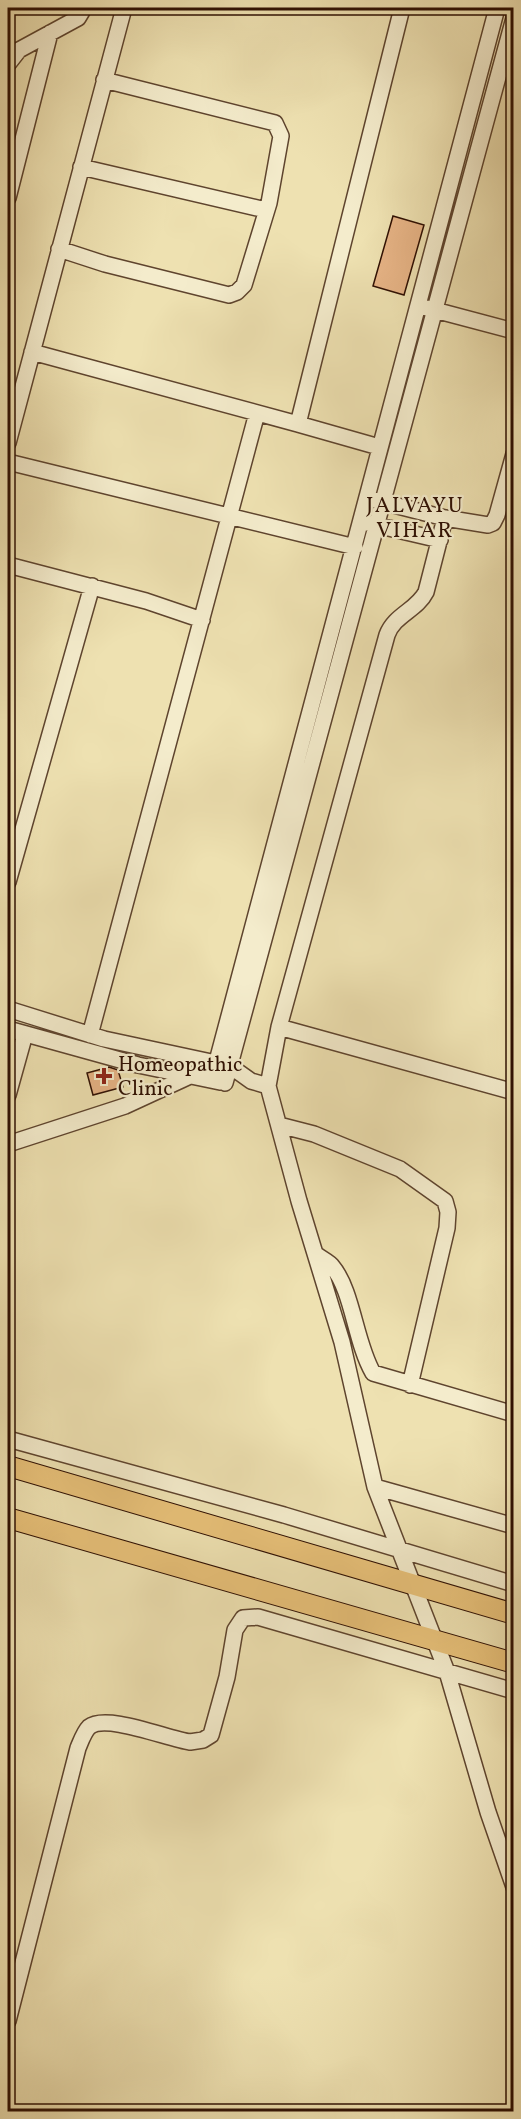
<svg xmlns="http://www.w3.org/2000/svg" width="521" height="2119" viewBox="0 0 521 2119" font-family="Vollkorn,serif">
  <rect width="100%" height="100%" fill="#eee1b1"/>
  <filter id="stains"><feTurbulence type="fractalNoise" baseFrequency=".00333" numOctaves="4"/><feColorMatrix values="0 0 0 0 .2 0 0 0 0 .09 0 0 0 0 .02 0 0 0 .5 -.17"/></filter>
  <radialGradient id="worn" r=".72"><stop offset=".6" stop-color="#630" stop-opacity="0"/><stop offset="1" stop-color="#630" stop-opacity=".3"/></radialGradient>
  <path fill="#e7b486" stroke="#2e0f02" stroke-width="1.5" d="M393 216 424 225 404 295 373 286Z
    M109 1067 118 1070 123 1087 93 1095 87 1073Z"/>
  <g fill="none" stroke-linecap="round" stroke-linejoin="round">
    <defs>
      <path id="minor" d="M8 64 19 50 78 18 84 8
        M81 167 266 210
        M8 198 50 33
        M59 249 105 264 229 295 237 292 244 285 269 203 281 136 275 123 104 80
        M427 308 514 331
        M32 352 298 424
        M8 443 124 8
        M379 447 298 424 402 8
        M8 462 355 547
        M374 500 445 518 488 525 493 523 497 515 514 454
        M367 523 440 540
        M8 565 146 601 202 620
        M8 882 92 586
        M8 1009 104 1039 230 1066 251 1081 268 1086 299 1201 342 1342 375 1487 447 1672 488 1812 514 1887
        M279 1027 514 1092
        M8 1029 138 1065 220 1082
        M90 1035 257 413
        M212 1080 497 8
        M225 1083 514 18
        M268 1086 279 1027 387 635C394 615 417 610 426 592L445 518
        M8 1095 25 1034
        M279 1125 314 1134 400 1169 445 1201 448 1212 447 1228 410 1385
        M8 1144 125 1106 190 1076
        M317 1255C322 1259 329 1262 332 1266 353 1291 355 1342 373 1373L514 1414
        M8 1439 284 1515 514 1584
        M375 1487 514 1526
        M8 2021 78 1748C81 1741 84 1732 89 1727 106 1713 168 1739 190 1742L203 1740 211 1735 227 1677 235 1630 243 1618 258 1617 514 1691"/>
      <path id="major" d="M8 1466 514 1614
        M8 1518 514 1663"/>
    </defs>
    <use href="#minor" stroke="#5e442e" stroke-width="18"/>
    <use href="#major" stroke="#2e0f02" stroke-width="22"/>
    <use href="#minor" stroke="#f4eccc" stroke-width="15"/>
    <use href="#major" stroke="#e7c078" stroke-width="20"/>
  </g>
  <path fill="#8f2418" stroke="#f4eccc" stroke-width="2" d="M101 1067h6v6h6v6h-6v6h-6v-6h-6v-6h6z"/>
  <g text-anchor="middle" stroke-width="4.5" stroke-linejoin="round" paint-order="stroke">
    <g font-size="21" fill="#2e0f02" stroke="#f4eccc" text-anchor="start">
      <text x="118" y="1071">Homeopathic<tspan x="118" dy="24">Clinic</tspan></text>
    </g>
    <g font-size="22" letter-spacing="1.5" fill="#2e0f02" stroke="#f4eccc">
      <text x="415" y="512">JALVAYU<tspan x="415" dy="25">VIHAR</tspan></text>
    </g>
  </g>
  <rect width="521" height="2119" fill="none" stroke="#eee1b1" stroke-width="30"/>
  <rect x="9" y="9" width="503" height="2101" fill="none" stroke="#2e0f02" stroke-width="3"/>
  <rect x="15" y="15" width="491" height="2089" fill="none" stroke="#2e0f02" stroke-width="1.5"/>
  <rect width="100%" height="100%" filter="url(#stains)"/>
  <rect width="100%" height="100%" fill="url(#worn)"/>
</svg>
